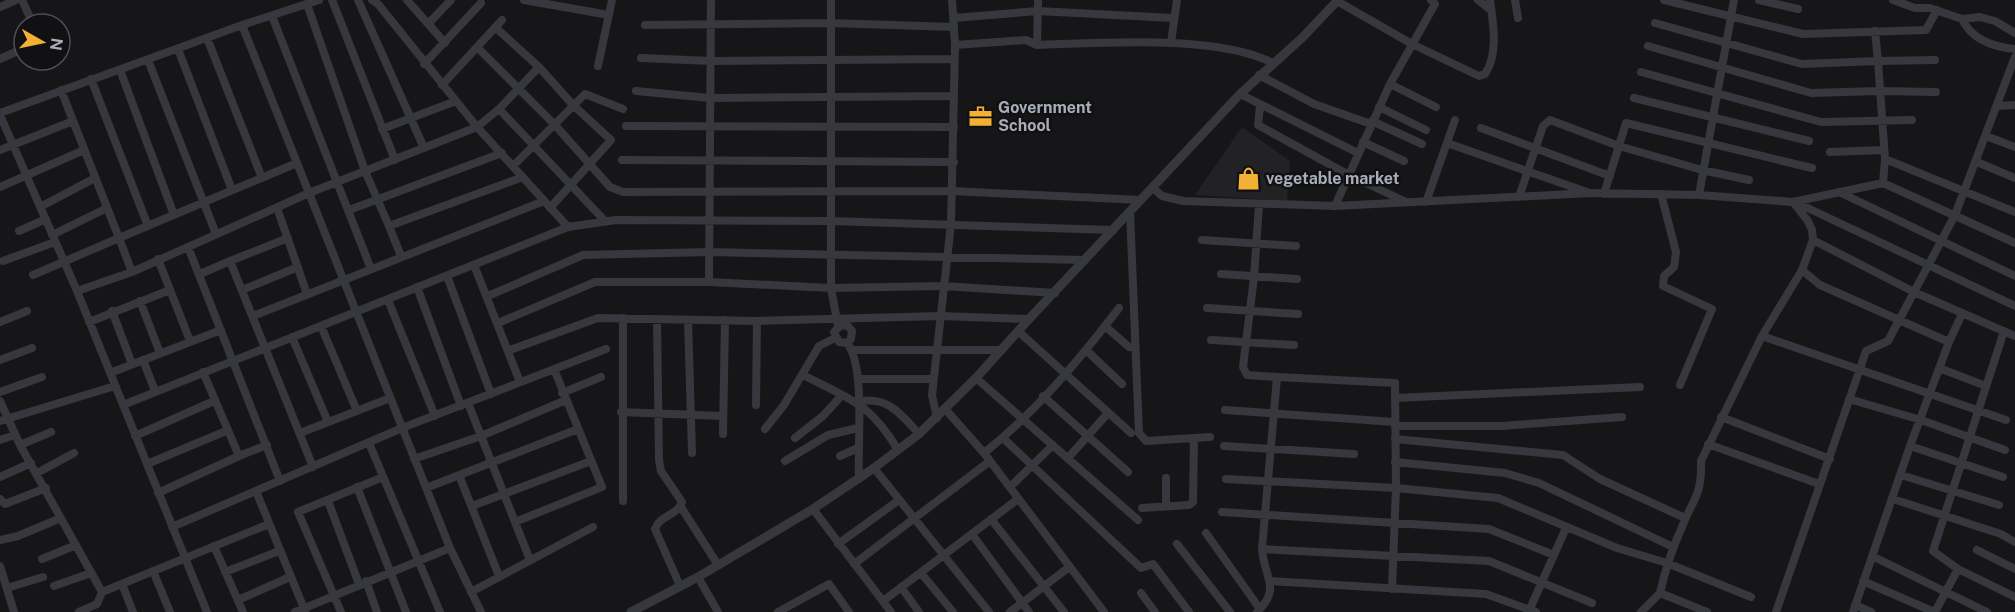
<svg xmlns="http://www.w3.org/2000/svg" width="2015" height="612" viewBox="0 0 2015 612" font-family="'Public Sans',sans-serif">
  <rect width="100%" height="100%" fill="#161618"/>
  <path fill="#222225" d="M1242 127 1290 161 1287 201 1195 195Z"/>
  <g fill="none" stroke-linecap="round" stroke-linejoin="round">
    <path stroke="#37383d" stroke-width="8" d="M22 0 33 24
      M332 0 395 160
      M358 0 424 148
      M372 0 378 4 477 127 568 227
      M407 0 445 43
      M524 0 609 15
      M831 0V288L838 326
      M1478 0 1491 10
      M1515 0 1518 18
      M1664 0 1803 34 1926 30 1937 10
      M1759 0 1798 9
      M1893 0 1915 8H1930L1962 19 1980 17 1995 21 2015 33
      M1337 1 1412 44 1479 76 1485 74C1499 53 1493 23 1490 0
      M307 4 365 171 389 226 523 177
      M0 7 16 0
      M272 16 371 269
      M954 18 1038 11 1173 18
      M1962 19C1972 40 1993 47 2015 49
      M429 23 451 0
      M1655 23 1802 64 1878 61 1885 159 1883 183
      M645 25 830 23 954 27
      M1875 31 1878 61 1935 60
      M207 38 262 178
      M1171 43 1177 0
      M955 45 1026 40 1037 45C1101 43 1216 34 1273 63
      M1037 45 1038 0
      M1648 46 1811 93 1880 91 1936 92
      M478 48 555 125 610 187 623 192 952 191 1140 200
      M178 49 232 190
      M641 58 711 61 954 59
      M0 59 24 48
      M148 60 216 234
      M424 64 481 3
      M598 66 612 0
      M539 67 573 105 611 140 550 208
      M120 70 174 215
      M1641 72 1821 122 1912 120
      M1259 75 1314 104 1371 124
      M91 79 148 226
      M1390 84 1436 107
      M442 85 502 20
      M61 90 119 238 297 163
      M636 91 710 98 954 96
      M1240 94 1358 153
      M1634 98 1809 141
      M1260 106 1258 125 1349 175 1406 202
      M1997 106 2015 105
      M1379 107 1426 130
      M499 109 605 221
      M0 113 242 25 319 0
      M0 115 77 291 207 612
      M1372 121 1422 144
      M626 126 954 127
      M1481 128 1610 176
      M382 129 456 101
      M1986 136 2015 147
      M1363 142 1404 161
      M1447 143 1587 192
      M0 150 73 121
      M1830 152 1884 150
      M1885 159 2015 212
      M622 160 954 162
      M1977 162 2015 178
      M513 166 585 94 623 109
      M0 187 84 150
      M1153 188 1162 196 1183 201 1335 206 1591 193 1699 195 1793 202 1883 183 2015 243
      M1839 192 2015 276
      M1604 194 1626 123 1812 168
      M1661 194 1676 252 1674 267 1664 276 1663 286 1712 309 1680 385
      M1699 195 1734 0
      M1519 197 1543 126 1550 120 1619 146 1702 170 1749 180
      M1426 202 1455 120
      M1795 202 2015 306
      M1335 206 1390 84 1435 4 1431 0
      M40 207 95 178
      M277 208 307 294
      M349 210 502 153
      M1130 212 1139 433 1146 441 1210 437
      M389 226 401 256
      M19 231 46 219
      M52 235 107 208
      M1202 240 1296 246
      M1813 240 1914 292 2015 336
      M188 247 280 481
      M158 259 190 341
      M3 261 55 242
      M230 261 288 238
      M474 265 520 382
      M1802 270 1820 285 1949 342
      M200 274 230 261 313 467
      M1221 274 1297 279
      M33 275 119 238 132 272
      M447 276 491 394
      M709 282 711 0
      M417 287 461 406
      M242 290 298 267
      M77 291 132 272 309 193 242 25
      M488 296 583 255 709 252 1085 260
      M388 300 435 416
      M140 301 160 353
      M1207 308 1298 314
      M112 311 132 364
      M253 316 544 201
      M623 318V501
      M657 319 659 460 661 471 682 502C677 516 660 515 655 529L680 586
      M688 320 692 453
      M0 322 27 311
      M89 322 170 290
      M498 323 595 282H709L831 288 943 286 1055 293
      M321 326 357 411
      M1105 326 1129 347
      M2004 331 1933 551 1958 569 2015 597
      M1019 332 1131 433
      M1762 336 2006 420
      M292 337 328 422
      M1211 340 1294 345
      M847 343 851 339 852 331 848 326 841 325 834 332 839 342 847 343C866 366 857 446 859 479
      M510 350 598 318 757 321 940 316 1029 319
      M853 350H1002
      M1086 350 1122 384
      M0 360 32 348
      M143 360 155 391
      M1939 368 1986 386
      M110 373 221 330
      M803 375C850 399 870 403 898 450
      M1277 377 1395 383 1396 488 1392 589
      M976 378 1138 520
      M859 379H933
      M0 392 42 377
      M562 393 601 377
      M1043 396 1128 472
      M1395 398 1640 387
      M1849 399 1921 420 2005 450
      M0 401 20 445 102 592 269 524
      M857 402C887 395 901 414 919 434
      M468 403 530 560
      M123 405 568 227 616 220 831 221 1113 230
      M756 405 757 321
      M946 410 984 453 1104 612
      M1225 410 1395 422
      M621 412 722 416
      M1721 417 1830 459
      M937 418 932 395 951 224 955 45 952 0
      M0 421 115 386
      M1395 426H1502L1622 417
      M765 429 784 405 819 346 835 338
      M300 433 390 398
      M723 434 725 320
      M135 436 214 401
      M795 438 823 416 842 395
      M1003 438 1141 568 1153 564 1189 612
      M1395 439 1563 455 1600 479 1685 518
      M0 440 15 435
      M369 443 440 612
      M1708 444 1819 484
      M20 445 51 432
      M1224 446 1354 454
      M1910 446 2003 477
      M984 453C1036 412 1079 360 1119 308
      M239 456 267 445
      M840 456 858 448
      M1068 458 1108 413
      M414 459 481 436 566 400
      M785 461 828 435 858 428
      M1395 462 1505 473 1539 483 1673 547
      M147 464 226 431
      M874 468 989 612
      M37 473 74 453
      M459 475 499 576
      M1901 475 1999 505
      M0 477 31 463
      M1166 478V506
      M1226 479 1396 488 1498 498 1617 548 1667 563 1751 597
      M357 487 406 612
      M1010 487 1053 445
      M426 488 578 429
      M256 491 305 611
      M158 493 239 456 203 372
      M0 499 5 504 46 488
      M1893 499 2001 534 2015 542
      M328 501 359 584
      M472 506 591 461
      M681 507 718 565
      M1142 508 1189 505 1193 502 1194 438
      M813 509 891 612
      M1222 512 1489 529 1554 555
      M991 519 1064 612
      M515 522 602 487 554 369
      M172 527 402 428 606 349
      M1206 533 1260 609
      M972 534 1029 612
      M0 540 18 536 61 518
      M838 544 899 500
      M1177 544 1230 612
      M214 546 243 612
      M1262 549 1489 561 1592 603
      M1977 550 2015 569
      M1872 556 1987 612
      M42 559 76 545
      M854 564 990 461
      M0 566 14 612
      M153 571 170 612
      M225 572 279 551
      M921 573 953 612
      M698 577 718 612
      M366 581 377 612
      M1270 581 1486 594 1536 612
      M1863 581 1934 612
      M122 584 133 612
      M54 586 91 573
      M901 587 919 612
      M7 588 43 577
      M471 592 593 527
      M1141 593 1155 612
      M238 600 290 577
      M883 601 1018 499
      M1855 605 1871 612
      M1529 611 1566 528
      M79 612 97 604 102 592
      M295 612 450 548
      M341 612 298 512 383 477
      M481 612 450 548 309 193 477 127 499 109 539 67 496 28
      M778 612 829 584 849 612
      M1010 612 1068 568
      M1257 612C1282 588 1264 578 1262 549L1277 377 1247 375 1243 367 1254 277 1259 205
      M1641 612 1660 593
      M1707 612 1660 593C1665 570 1672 549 1682 527 1693 498 1702 497 1701 461L1762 336 1802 270 1813 240 1812 230 1808 221 1793 202
      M1776 612 1866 351 1888 341 1955 215 2015 57
      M1853 612 1910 446 1949 342 1962 314
      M1935 612 1958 569"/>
    <path stroke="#37383d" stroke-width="9" d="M631 612 698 577 813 509 874 468 919 434 976 378 1029 319 1240 94 1302 38 1338 0"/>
  </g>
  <defs>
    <symbol id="office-bare" viewBox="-9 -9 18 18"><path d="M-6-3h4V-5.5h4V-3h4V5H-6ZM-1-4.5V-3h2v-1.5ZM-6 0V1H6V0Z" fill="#f2b134" stroke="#111113" stroke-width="2.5" paint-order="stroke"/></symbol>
    <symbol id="shop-bare" viewBox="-9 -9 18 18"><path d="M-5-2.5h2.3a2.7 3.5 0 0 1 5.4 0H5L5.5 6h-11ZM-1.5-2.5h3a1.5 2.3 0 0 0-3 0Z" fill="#f2b134" stroke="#111113" stroke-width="2.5" paint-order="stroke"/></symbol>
  </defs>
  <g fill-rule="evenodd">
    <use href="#office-bare" x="964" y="100" width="33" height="33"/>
    <use href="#shop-bare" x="1232" y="162" width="33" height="33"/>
  </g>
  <g text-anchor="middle" stroke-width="5" stroke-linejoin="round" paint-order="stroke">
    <g font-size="16" font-weight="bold" fill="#a8adb8" stroke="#111113" text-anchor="start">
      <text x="998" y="113">Government<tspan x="998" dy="18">School</tspan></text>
      <text x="1266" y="184">vegetable market</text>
    </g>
  </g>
  <g transform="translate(42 42) rotate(99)"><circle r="28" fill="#111113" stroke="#4d4f55" stroke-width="1.5"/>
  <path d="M0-4.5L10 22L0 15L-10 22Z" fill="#f2b134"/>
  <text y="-9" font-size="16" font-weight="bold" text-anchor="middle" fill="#a8adb8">N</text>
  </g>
</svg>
